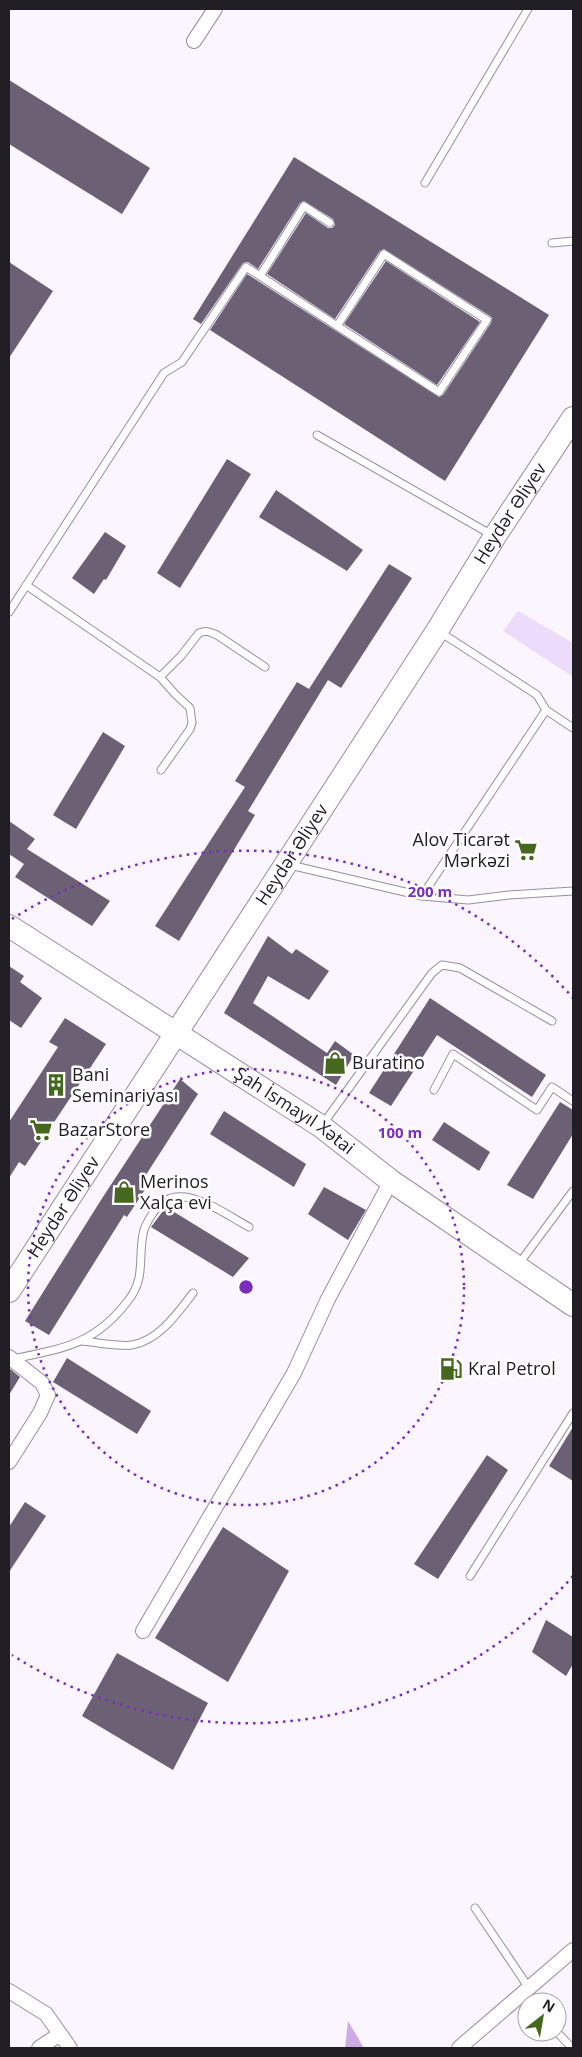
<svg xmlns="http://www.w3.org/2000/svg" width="582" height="2057" viewBox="0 0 582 2057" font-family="'Open Sans',sans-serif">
  <rect width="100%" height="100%" fill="#fbf5ff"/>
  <path fill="#eddbfb" d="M518 611 573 643V677L503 631Z"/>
  <path fill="#ceabe7" d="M348 2021 364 2048H345Z"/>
  <path fill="#6c6074" d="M9 80 150 168 122 214 9 144Z
    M294 157 549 315 445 481 210 330 247 274 439 397 443 395 491 323 492 318 490 316 384 249 380 251 335 319 267 274 306 213 328 228H332L335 225 333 219 304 201 300 203 258 269 248 262 243 263 201 324 193 319Z
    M386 261 480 322 437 385 344 324Z
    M9 262 53 291 9 358Z
    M227 459 251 474 180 588 157 573Z
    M276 490 363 550 347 571 259 517Z
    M105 532 126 546 106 580 104 579 94 594 72 578Z
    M389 564 412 578 341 688 328 680 248 811 255 815 179 941 155 926 245 787 235 781 297 682 309 689Z
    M103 732 125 746 76 829 53 815Z
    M9 821 35 839 27 849 110 901 92 926 15 877 24 864 9 854Z
    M268 936 292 954 296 949 329 971 309 1000 268 976 253 1003 327 1053 335 1041 354 1055 336 1085 224 1013Z
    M9 966 24 976 20 982 42 998 21 1028 9 1020Z
    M430 998 546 1075 532 1097 437 1035 391 1106 369 1093Z
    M65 1018 106 1044 25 1166 19 1162 9 1178V1122L58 1047 49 1042Z
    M180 1079 198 1094 142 1181 148 1185 127 1217 124 1215 49 1335 25 1321 101 1200Z
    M560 1102 573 1110V1134L533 1199 507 1185Z
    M224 1111 306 1164 294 1187 210 1134Z
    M444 1122 490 1152 479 1171 432 1140Z
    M324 1187 366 1210 348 1240 308 1214Z
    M166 1207 249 1258 233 1277 151 1227Z
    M67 1358 151 1411 137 1434 53 1382Z
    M9 1368 20 1377 9 1395Z
    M573 1427V1481L549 1466Z
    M487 1455 508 1470 438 1579 414 1564Z
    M25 1502 46 1516 9 1572V1527Z
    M223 1527 289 1571 228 1682 155 1638Z
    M546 1620 573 1637V1664L566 1676 532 1652Z
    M117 1653 208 1703 173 1770 82 1716Z"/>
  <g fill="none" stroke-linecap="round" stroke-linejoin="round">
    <defs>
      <path id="lane" d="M425 183 528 9
        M552 243 573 241
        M260 276 304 206 330 223
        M317 435 492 535
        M26 585 160 677 175 694 190 708 192 723 190 729 161 770
        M9 612 164 373 182 362 246 267 439 392 487 320 384 254 337 326
        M440 632 537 695 546 710 573 728
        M160 677 181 656 199 633C207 630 210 632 217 635L265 667
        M290 865 422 896 468 900 509 895 573 891
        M422 896 546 710
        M434 1090 453 1054 537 1110 552 1087 573 1101
        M323 1124 432 973 442 965 460 968 552 1021
        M518 1265 573 1191
        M81 1341C94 1342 121 1347 132 1345 159 1340 177 1314 193 1293
        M12 1359C61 1349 94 1345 127 1302 146 1279 138 1260 143 1234 144 1226 149 1219 153 1213 176 1176 221 1212 249 1227
        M470 1576 573 1413
        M475 1908 529 1988
        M523 1994 530 2002
        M557 2032 572 2048"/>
      <path id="street" d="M194 41 215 9
        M9 1357 42 1383 48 1395 40 1413 9 1462
        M143 1631 294 1373 328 1299 391 1181
        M9 1991 46 2014 70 2048
        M39 2048 60 2034
        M459 2048 573 1950"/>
      <g id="primary">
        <path id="s1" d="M9 926 322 1127 391 1181 573 1305"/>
        <path id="s2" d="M9 1291 437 631 495 536 573 418"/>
      </g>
    </defs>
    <use href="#lane" stroke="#998da2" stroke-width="9"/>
    <use href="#street" stroke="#998da2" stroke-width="16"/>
    <use href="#primary" stroke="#998da2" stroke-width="24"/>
    <use href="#lane" stroke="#fff" stroke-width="7"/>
    <use href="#street" stroke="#fff" stroke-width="14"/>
    <use href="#primary" stroke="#fff" stroke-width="22"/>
  </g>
  <g fill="none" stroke="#7b2cbf" stroke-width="2.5" stroke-dasharray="2.5 5">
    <circle cx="246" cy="1287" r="218"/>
    <path d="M573 1576A436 436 0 0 1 12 1655M12 919A436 436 0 0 1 573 998"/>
  </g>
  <defs>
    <symbol id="supermarket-bare" viewBox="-9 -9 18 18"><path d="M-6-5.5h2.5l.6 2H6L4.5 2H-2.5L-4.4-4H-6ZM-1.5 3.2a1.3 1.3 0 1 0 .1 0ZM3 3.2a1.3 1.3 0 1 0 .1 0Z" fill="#45671e" stroke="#fff" stroke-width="2.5" paint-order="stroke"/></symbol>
    <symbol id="shop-bare" viewBox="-9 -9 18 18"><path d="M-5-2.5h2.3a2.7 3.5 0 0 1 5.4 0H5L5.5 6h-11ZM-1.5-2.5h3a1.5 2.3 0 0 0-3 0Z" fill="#45671e" stroke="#fff" stroke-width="2.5" paint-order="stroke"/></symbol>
    <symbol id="building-bare" viewBox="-9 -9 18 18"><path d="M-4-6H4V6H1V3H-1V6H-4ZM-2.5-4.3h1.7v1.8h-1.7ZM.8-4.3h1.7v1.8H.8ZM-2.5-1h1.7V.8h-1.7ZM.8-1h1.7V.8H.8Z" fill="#45671e" stroke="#fff" stroke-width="2.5" paint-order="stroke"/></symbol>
    <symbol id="fuel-bare" viewBox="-9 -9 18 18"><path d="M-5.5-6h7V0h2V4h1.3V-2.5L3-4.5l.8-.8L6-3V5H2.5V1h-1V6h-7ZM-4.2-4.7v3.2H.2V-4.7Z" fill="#45671e" stroke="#fff" stroke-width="2.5" paint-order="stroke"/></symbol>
  </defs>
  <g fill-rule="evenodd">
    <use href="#supermarket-bare" x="510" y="834" width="32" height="32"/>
    <use href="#shop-bare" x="319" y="1047" width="32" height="32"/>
    <use href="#building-bare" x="40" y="1069" width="32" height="32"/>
    <use href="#supermarket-bare" x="25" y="1114" width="32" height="32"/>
    <use href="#shop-bare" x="108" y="1176" width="32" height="32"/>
    <use href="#fuel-bare" x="435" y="1353" width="32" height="32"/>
  </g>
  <g text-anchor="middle" stroke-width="5" stroke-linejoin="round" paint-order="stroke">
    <g font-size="18" fill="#211d25" stroke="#fff">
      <text dy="6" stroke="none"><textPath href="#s2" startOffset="925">Heydər Əliyev</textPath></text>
      <text dy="6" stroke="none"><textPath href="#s2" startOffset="520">Heydər Əliyev</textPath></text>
      <text dy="6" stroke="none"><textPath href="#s1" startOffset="340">Şah İsmayıl Xətai</textPath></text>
      <text dy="6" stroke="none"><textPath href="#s2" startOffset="100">Heydər Əliyev</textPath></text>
    </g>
    <g font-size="18" fill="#211d25" stroke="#fff" text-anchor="start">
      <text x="510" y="846" text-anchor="end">Alov Ticarət<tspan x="510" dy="21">Mərkəzi</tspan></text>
      <text x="352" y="1069">Buratino</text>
      <text x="72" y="1081">Bani<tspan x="72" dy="21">Seminariyası</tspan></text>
      <text x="58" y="1136">BazarStore</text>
      <text x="140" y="1188">Merinos<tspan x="140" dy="21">Xalça evi</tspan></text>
      <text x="468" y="1375">Kral Petrol</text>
    </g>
  </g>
  <circle cx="246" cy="1287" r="8" fill="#7b2cbf" stroke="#fff" stroke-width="2.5"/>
  <g font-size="15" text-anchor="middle" font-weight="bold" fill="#7b2cbf" stroke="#fff" stroke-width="5" stroke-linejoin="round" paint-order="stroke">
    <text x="430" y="897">200 m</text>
    <text x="400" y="1138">100 m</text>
  </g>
  <rect width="582" height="2057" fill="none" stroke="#211d25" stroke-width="20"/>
  <g transform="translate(542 2017) rotate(31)"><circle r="24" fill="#ffffff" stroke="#a6a5a8"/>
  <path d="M0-4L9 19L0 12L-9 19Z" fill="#45671e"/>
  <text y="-8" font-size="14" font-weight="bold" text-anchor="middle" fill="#211d25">N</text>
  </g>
</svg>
